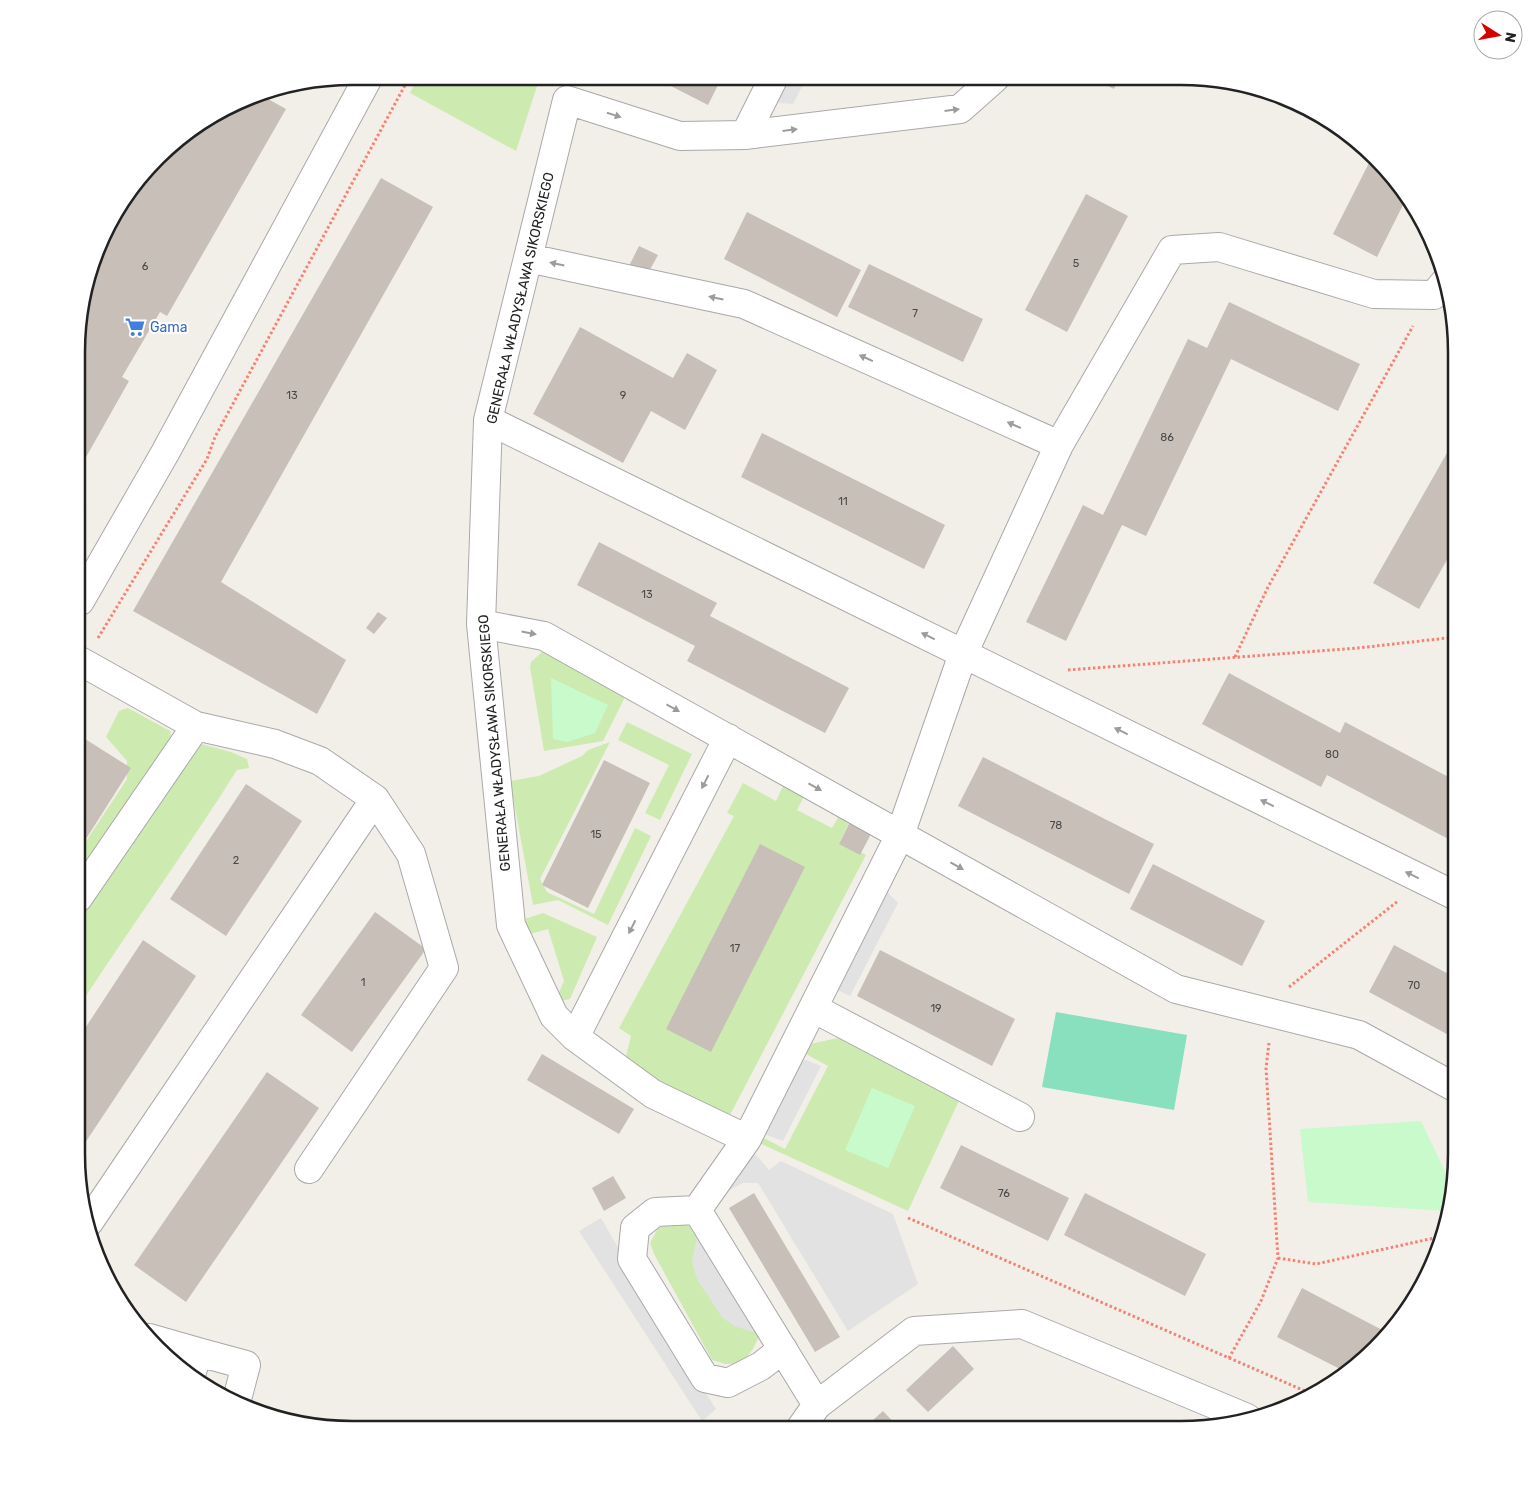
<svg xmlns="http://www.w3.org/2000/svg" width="1533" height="1506" viewBox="0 0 1533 1506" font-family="Rubik,sans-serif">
  <rect width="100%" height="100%" fill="#f2efe9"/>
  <path fill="#cdebb0" d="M419 76 540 77 516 151 410 93Z
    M543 651 627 693 603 741 544 751 530 667 531 662Z
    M128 708 170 731 173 743 78 879 79 852 127 779V761L106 737 119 711Z
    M627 722 692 754 660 820 645 813 669 765 618 740Z
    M610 742 540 879 547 892 594 914 635 828 651 836 608 925 558 900 533 905 510 781 539 776 582 756 588 750Z
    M201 744 231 752 247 759 249 768 237 770C186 851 130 928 78 1008V913L184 756Z
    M786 780 807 791 797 810 832 828 840 814 851 819 840 841 866 855 730 1115 719 1116 625 1060 631 1036 619 1028 734 816 727 813 743 783 776 801Z
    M543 913 597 937 570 999 561 1001 556 999 564 981 548 929 530 934 525 919Z
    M838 1038 962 1094 908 1211 757 1142 762 1137 785 1149 828 1066 806 1054 810 1044Z
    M669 1223 689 1226 760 1334 753 1349 741 1364H725L712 1360 654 1254 650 1243 658 1228Z"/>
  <path fill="#c8facc" d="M551 678 608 705 595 733 567 742 553 739Z
    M872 1088 915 1106 888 1168 845 1150Z
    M1421 1121 1452 1186 1446 1211 1308 1202 1300 1129Z"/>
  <path fill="#88e0be" d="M1056 1012 1187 1035 1174 1110 1042 1087Z"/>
  <path fill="#e2e2e2" d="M784 77H807L793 104 772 102Z
    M882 887 898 903 850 996 831 987Z
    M803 1059 821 1066 783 1141 764 1134Z
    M756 1155 769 1170 781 1161 893 1214 918 1284 848 1331 758 1183H743L726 1192 745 1159Z
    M601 1218 667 1333 716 1409 702 1421 579 1231Z
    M697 1236 760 1334 734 1326 722 1317 697 1279 692 1262Z"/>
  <path fill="#c7bfb8" d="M668 77H722L708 105 665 83Z
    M1092 78H1119L1114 89Z
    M259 94 286 109 167 316 160 312 122 377 129 381 81 466 82 299 106 233 126 198 170 145Z
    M1371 159 1400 184 1407 197 1377 257 1333 234Z
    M381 178 433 207 221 582 346 660 317 714 133 611Z
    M1086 194 1128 216 1067 332 1025 310Z
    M747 212 861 270 837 317 724 259Z
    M639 246 658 255 646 277 628 268Z
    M869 264 983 319 963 362 848 307Z
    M1229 302 1360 364 1338 411 1231 359 1146 536 1122 525 1066 641 1026 622 1083 505 1103 515 1188 339 1207 348Z
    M580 327 673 378 687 353 717 370 685 430 651 411 623 463 533 414Z
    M762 433 945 525 924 569 741 477Z
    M1456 437V544L1419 609 1373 583Z
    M599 542 717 603 710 616 849 688 825 733 687 661 695 646 577 585Z
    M378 612 387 618 374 634 366 628Z
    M1229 673 1340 733 1345 722 1456 781V843L1327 775 1321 787 1202 724Z
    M82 737 131 768 79 850V741Z
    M983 757 1154 844 1129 894 958 806Z
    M604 760 650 783 588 908 542 885Z
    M246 784 302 821 226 936 170 899Z
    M850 822 871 834 860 855 839 844Z
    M760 844 805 867 711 1052 666 1029Z
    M1153 864 1265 921 1242 966 1130 909Z
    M375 912 426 949 352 1052 301 1015Z
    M143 940 196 976 77 1155 78 1039Z
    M1394 945 1456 978V1039L1369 992Z
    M880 950 1015 1019 992 1066 857 996Z
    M542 1054 634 1109 619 1134 527 1080Z
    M267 1072 319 1108 186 1302 134 1265Z
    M961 1145 1069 1198 1048 1241 940 1188Z
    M613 1176 626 1198 604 1211 592 1188Z
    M754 1193 840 1337 815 1352 729 1208Z
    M1085 1193 1206 1254 1185 1296 1064 1235Z
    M1302 1288 1388 1333 1348 1373 1277 1337Z
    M953 1346 974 1369 928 1412 906 1390Z
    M883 1411 900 1429H863Z"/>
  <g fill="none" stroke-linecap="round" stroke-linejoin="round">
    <defs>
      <path id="minor" d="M745 135 774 77
        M528 258 744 304 1059 445
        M488 420 1456 896
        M80 601 165 453 369 76
        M481 624 544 636 1176 989 1359 1035 1456 1088
        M80 661 196 726 275 744 320 761 375 799 411 854 444 968 309 1169
        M78 898 196 726
        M813 1008 1020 1117
        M575 1037 728 738
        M747 1139 900 835 963 654 1059 445 1172 250 1219 247 1374 294 1434 295 1444 283
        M697 1210 655 1212 635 1228 632 1259 705 1378 728 1383 761 1366 783 1349
        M89 1222 375 799
        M149 1338 198 1352 191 1375
        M198 1352 246 1365 236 1403
        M817 1405 697 1210 747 1139 653 1094 575 1037 554 1016 511 925 481 624 488 420 567 100 680 136 745 135 960 109 995 78
        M800 1429 817 1405 914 1331 1022 1324 1247 1418"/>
    </defs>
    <use href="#minor" stroke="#a9a9a9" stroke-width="30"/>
    <path stroke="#fa8072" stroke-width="3" stroke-dasharray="2.5 2.5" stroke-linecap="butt" d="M98 638 207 459 215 437 410 76
      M1235 657 1268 587 1413 326
      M1068 670 1358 648 1456 637
      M1289 987 1398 901
      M908 1218 1229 1358 1261 1301 1278 1258 1266 1068 1269 1043
      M1278 1258 1316 1264 1439 1237
      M1229 1358 1312 1394"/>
    <use href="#minor" stroke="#fff" stroke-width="28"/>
  </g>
  <defs><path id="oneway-solid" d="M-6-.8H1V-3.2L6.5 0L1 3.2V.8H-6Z" transform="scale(1.25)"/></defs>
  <g fill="#9c9c9c">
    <use href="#oneway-solid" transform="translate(952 110) rotate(-7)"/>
    <use href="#oneway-solid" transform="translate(614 115) rotate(18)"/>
    <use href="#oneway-solid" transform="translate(790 130) rotate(-7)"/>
    <use href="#oneway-solid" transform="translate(557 264) rotate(-168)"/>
    <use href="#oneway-solid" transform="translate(716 298) rotate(-168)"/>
    <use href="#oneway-solid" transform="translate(866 358) rotate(-156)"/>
    <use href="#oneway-solid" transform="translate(1014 425) rotate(-156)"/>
    <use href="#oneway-solid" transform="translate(529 633) rotate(11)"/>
    <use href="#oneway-solid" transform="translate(928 636) rotate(-154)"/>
    <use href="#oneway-solid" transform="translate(673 708) rotate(29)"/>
    <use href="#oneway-solid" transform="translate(1121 731) rotate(-154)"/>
    <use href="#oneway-solid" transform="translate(705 782) rotate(117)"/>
    <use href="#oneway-solid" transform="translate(815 787) rotate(29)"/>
    <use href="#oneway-solid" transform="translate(1267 803) rotate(-154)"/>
    <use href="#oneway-solid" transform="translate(957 866) rotate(29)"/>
    <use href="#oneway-solid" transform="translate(1412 875) rotate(-154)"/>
    <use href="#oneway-solid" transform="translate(632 927) rotate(117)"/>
  </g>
  <defs>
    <symbol id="supermarket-bare" viewBox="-9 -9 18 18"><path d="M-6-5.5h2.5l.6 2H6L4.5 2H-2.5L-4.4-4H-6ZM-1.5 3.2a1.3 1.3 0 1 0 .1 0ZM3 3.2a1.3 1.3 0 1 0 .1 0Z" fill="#3f7fe0" stroke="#fff" stroke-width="2.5" paint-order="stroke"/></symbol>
  </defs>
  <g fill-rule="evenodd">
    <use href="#supermarket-bare" x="121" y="313" width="28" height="28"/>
  </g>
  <g text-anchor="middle" stroke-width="4" stroke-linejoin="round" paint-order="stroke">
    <g font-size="11" fill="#4b4948">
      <text x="1076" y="267">5</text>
      <text x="145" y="270">6</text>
      <text x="915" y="317">7</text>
      <text x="292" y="399">13</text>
      <text x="623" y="399">9</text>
      <text x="1167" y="441">86</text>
      <text x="843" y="505">11</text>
      <text x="647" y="598">13</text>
      <text x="1332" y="758">80</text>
      <text x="1056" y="829">78</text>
      <text x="596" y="838">15</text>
      <text x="236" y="864">2</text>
      <text x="735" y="952">17</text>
      <text x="363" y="986">1</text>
      <text x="1414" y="989">70</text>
      <text x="936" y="1012">19</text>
      <text x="1004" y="1197">76</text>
    </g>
    <g font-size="14" fill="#222" stroke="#fff">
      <text transform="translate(520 298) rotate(-77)" y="5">GENERAŁA WŁADYSŁAWA SIKORSKIEGO</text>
      <text transform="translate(494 743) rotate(-95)" y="5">GENERAŁA WŁADYSŁAWA SIKORSKIEGO</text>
    </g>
    <g font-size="14" fill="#366cbe" stroke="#fff" text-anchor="start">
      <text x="150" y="332">Gama</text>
    </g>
  </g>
  <path d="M0 0H1533V1506H0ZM352 85H1181A267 267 0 0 1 1448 352V1154A267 267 0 0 1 1181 1421H352A267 267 0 0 1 85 1154V352A267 267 0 0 1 352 85Z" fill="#fff" fill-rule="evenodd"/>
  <path fill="none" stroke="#222" stroke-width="2.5" d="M352 85H1181A267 267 0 0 1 1448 352V1154A267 267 0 0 1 1181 1421H352A267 267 0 0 1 85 1154V352A267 267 0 0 1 352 85Z"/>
  <g transform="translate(1498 35) rotate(101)"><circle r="24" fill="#ffffff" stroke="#a7a7a7"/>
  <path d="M0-4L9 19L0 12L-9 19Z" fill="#d40000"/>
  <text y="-8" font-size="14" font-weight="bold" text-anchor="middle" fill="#222222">N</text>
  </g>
</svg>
